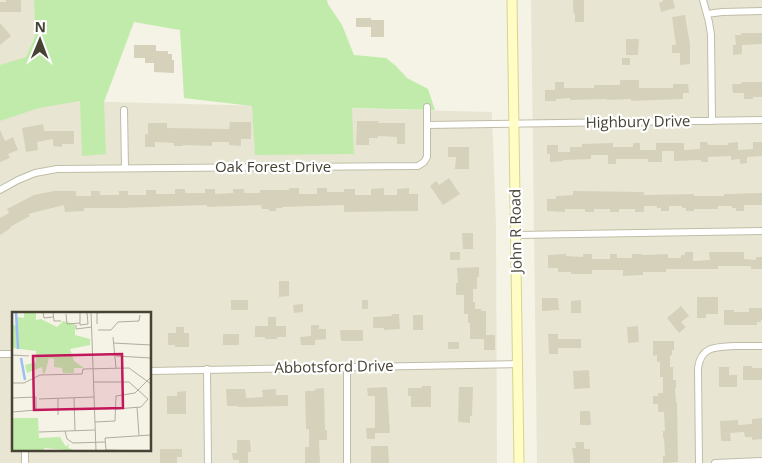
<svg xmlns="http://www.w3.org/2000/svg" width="762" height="463" viewBox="0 0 762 463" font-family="'Open Sans',sans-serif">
  <rect width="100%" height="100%" fill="#f4f3e5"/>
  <path fill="#e8e6d3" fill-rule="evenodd" d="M0 0H34L37 100 492 112 496 224 497 463H0ZM14 313H150V449H14Z
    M531 0H762V463H537Z"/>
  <path fill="#c0ebab" d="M34 0H327L328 4 342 25 354 55 386 58 396 66 407 78 428 89 435 110 352 108 354 154 255 155 252 106 184 98 180 30 134 22 104 102 106 154 82 156 80 101 39 108 0 121V65L26 57 35 37Z"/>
  <path fill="#d6d1ba" d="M6 0H21V12H0V2H6Z
    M573 0H584V22H575V14H574L573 9Z
    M663 0H673L675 8 661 12 659 3 663 1Z
    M685 15 690 45V64L680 65V53H672V45H676L672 17Z
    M356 18H371V20H384V37H371V27H356Z
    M0 23 11 36 0 45Z
    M741 33H762V44L742 45V54L733 55V45H736L735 35H741Z
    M626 39H639L638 55H626Z
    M134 45H156V51H168V54H172V60H174V73L154 72V63H145V58H134Z
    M622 58H630V65H622Z
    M620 80H639V88H673V84H688L689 93H683V99L631 101V99L607 100V99L570 100V98L556 99V101H545V90H555V82H564V88H594V85H620Z
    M741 82H762V97H753V99H744V93H733L732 84H741Z
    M357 121H379L378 123H405V144H397V137L378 136V138H369V145H356Z
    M230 122H251V139H241V146L229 145V142H212V146L183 145V146H174V143L155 142V147H145V134H148V123H167V128L229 129Z
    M43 124 44 131H74V144H62V147L53 146V139L37 142 38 150 26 152 22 128Z
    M0 130 5 141 13 137 18 150 8 154 10 158 0 162Z
    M700 142H707L708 145H728V143L738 142V150L753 149V142H762V156L747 157V163L740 164V159L731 160V156L708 157V162H701V160L674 161V151H662V162H648V159H616V164H608V155H591V159L563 160V161L550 162V154H547V145H558V152H570V147H582V144L613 143V147H633V143H640V150H656V143H684V150L700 149Z
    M448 147H469V169H455L456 157H448Z
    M449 178 460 194 443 205 430 186 436 181 439 185Z
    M289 188H299V194H317V188H327V192H344V189H355V195H371V189L384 188V195H397V189L409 188V194H418V211L344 212V205L282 207V208H276V211H269V209H262L261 205 207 207V205L121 208H84V211L65 212 64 205 28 214 30 216 10 227 11 228 0 235V218L9 213 7 209 34 195 54 191H76V196H91V191H100V195H119V191H128V195H146V190H156V194H175V189H185V193H205V189H215V194L233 193V189H244V193H260V190H289Z
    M573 191 644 192V195L694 194V196H724V194L762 193V205H744V211H736V208H732V206H718V209H694V211H686V208H682V206H669V211H661V208H657V206H644V212H635V209H619V212H610V209H594V212H585V209H565V212L547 211V199H556V196L573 195Z
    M462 233H473V249H463Z
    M450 252H460V260H450Z
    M685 252H693V261L710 260 709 252H744V259L756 260V257H762V269H751V266H718V269H666V272H643V275L623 276V270H592V274H571V272H558V268H548V255L566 254V256L583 257V254H592V259H610V254H617V258H632V254H642V255L668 254V258H681V255H685Z
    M479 267V277H477V289H473V302H475V309H481V311H486V335H495V350H484V339H470V323H468V314H464V295H456V283H458L457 268Z
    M279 281H289V296L279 297Z
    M697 297H718V314H706V318H697Z
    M542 298H558L559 310 542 311Z
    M231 300H248V310H231Z
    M362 300H368V309H362Z
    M581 300V313H571V301Z
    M303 304V312L294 313 293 305Z
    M681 306 689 316 681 322 686 327 679 333 667 318Z
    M749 308H762V320H761V322H757V325H724V310H734V312H749Z
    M392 314H399L400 329 384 330V328H373V317L392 316Z
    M413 315H423V330H413Z
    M268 317H276V326H286V337H277V339H265V337H255V326H268Z
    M311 325H319V329H326V339L315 340V345H301L300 337 311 336Z
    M638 326 639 342 628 343 627 327Z
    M176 327H184V333H189V347H175V345H168V333H176Z
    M340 330H363V341H341Z
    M223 334H239V345H223Z
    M548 334H558V339H581V348H558V354H549Z
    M653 341H674V350H672V355L670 356V367H673V380H676V388H675L676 403 677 402 678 462 663 463V456H665L664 438H663V431H665L664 412H658V404H653V396H658V393H663V377H660V362H657V355L653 356Z
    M448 342H459V349H448Z
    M743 366H752V368H762V380H743Z
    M719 367H729V375H737V387H719Z
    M589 370 590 388 574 389 573 371Z
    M422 386H431V407H411V396H408V388H422Z
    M387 387 390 433H375V439H367L366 428H375V396H368L367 388Z
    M459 387H473L472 416H470V423L458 422Z
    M324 388 325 430H327V440H319L320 463H305V447H309V429H306L305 391H315V389Z
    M226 389H245L246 398 263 397 262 390 276 389V395H288V406L238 407V406H227Z
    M186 391V414H167V396H177V392Z
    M580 411H590L591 425H580Z
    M762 418V439L752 440V437H745L744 432 730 433 731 441H721L720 421 738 420V425L752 424V419Z
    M237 440H250L251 452H248V463H239V460H233L232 453H237Z
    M575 442H584V449H590V463H574L572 448H576Z
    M371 446H388L389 463H371Z
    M160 449H182V457H177V463H160Z"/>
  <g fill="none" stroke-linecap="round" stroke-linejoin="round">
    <defs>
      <path id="street" d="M703 0 709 22 711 35 712 121
        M707 14 722 12 762 11
        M124 110 125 168
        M427 125V107
        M0 190 18 180 35 173 57 169 418 166 424 162 427 157V125L762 120
        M516 235 762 231
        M0 354H14
        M347 366V463
        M207 369 208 463
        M150 371 518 364
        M25 449V463
        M699 463 698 368C701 346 716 347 734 346 743 346 753 346 762 346
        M715 463 762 461"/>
      <path id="secondary" d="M512 0 519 463"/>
    </defs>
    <use href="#street" stroke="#c0bda7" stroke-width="8"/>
    <use href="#secondary" stroke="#d7d391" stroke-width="11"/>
    <use href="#street" stroke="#fff" stroke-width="6"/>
    <use href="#secondary" stroke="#fffdc4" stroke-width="9"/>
  </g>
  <g text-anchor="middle" stroke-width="4.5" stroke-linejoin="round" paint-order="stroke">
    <g font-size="15" fill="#474334" stroke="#fff">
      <text transform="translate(638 122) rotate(-1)" y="5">Highbury Drive</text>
      <text x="273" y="172">Oak Forest Drive</text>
      <text transform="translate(516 231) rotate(-91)" y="5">John R Road</text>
      <text transform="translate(334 367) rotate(-1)" y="5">Abbotsford Drive</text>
    </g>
  </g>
  <g transform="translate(12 312)">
    <rect width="139" height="139" fill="#f4f3e5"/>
    <path d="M12 0H24V8L29 7 45 15 51 9 63 12V23L78 27V33L58 37 62 49 72 56H62V61H51L50 56 42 55V47L37 46 33 61 31 62 30 55 15 61 13 53 24 50V39L0 36V13L6 14 5 5 12 6ZM0 106H26L27 126 48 125 54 135 57 131 56 136 65 139 33 136 30 139H0Z" fill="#c0ebab"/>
    <path fill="none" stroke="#9cbef6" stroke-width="2.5" d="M4 0 6 37M9 46 13 68"/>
    <path fill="none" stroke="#afad9e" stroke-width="1" d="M31 0 32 6 41 5M41 0 42 9H49M68 0V13L76 12 75 0M79 0 84 139M54 2 55 12 68 11M85 12V1L91 0M64 13V17L80 15M86 18H99L106 10 127 9 128 3M101 25 104 56M101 31 139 33M0 43 17 44M104 44 139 46M82 70H117L136 87 129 95 104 97M0 71H12L28 63 70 62 71 57 117 56 139 72M0 86 24 85V98L0 100M62 86 63 119M27 87 82 85M46 87V103M125 95 127 123M83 110 103 109 104 84 123 81 139 65M53 119 55 127 61 131 93 130M27 120 83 118M129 139 94 138 93 126 139 123"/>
    <path fill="#c2185b" fill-opacity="0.15" stroke="#c2185b" stroke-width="2.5" d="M110 42 111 96 22 98 21 44Z"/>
    <rect width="139" height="139" fill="none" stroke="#474334" stroke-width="2.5"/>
  </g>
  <g transform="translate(40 40) rotate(1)" stroke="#ffffff" stroke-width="4" paint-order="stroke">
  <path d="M0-4L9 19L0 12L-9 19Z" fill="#474334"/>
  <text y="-8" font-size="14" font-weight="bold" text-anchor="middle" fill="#474334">N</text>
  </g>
</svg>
